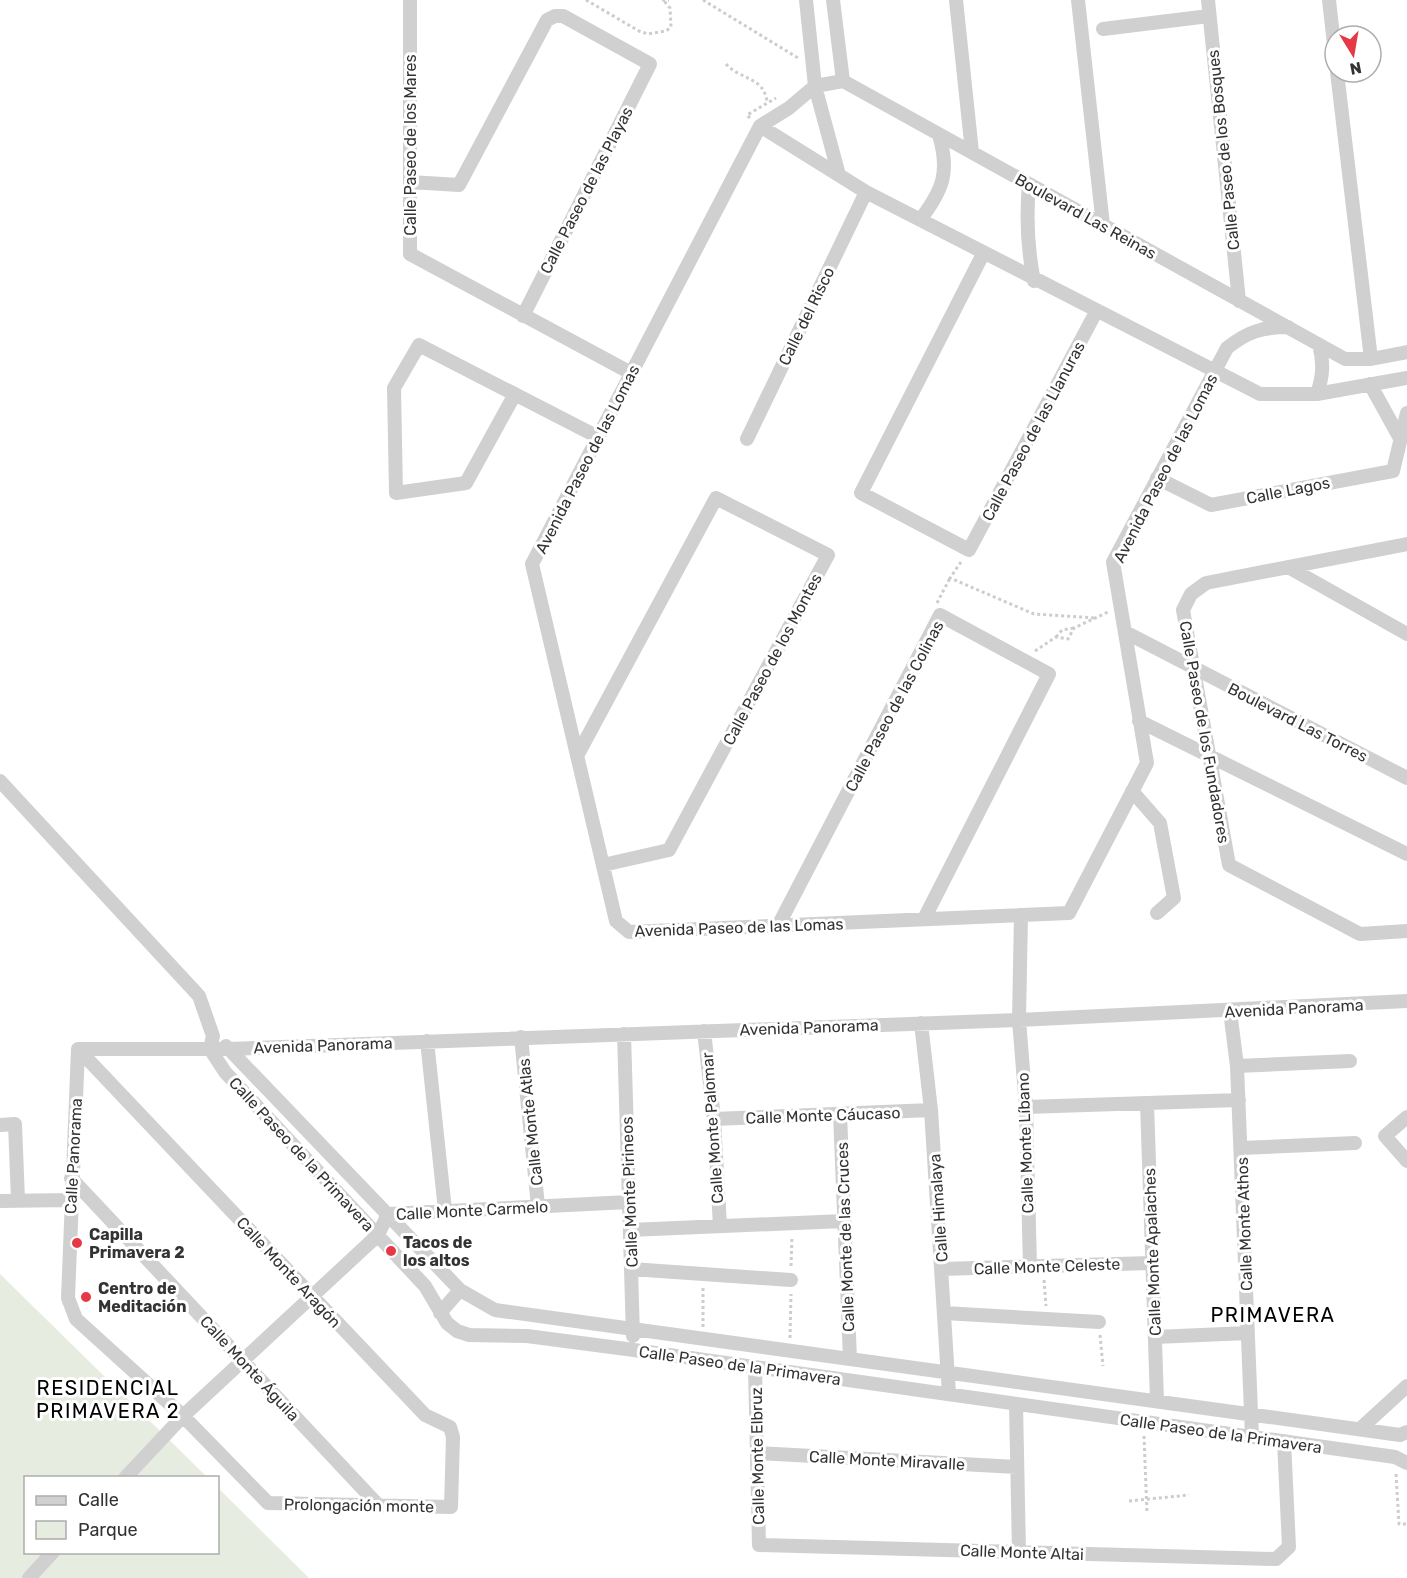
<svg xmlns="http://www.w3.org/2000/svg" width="1407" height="1578" viewBox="0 0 1407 1578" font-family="Rubik,sans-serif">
  <rect width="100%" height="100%" fill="#fff"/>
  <path fill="#e6ecdf" d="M0 1274 207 1477 26 1478V1552H218V1488L309 1578H0Z"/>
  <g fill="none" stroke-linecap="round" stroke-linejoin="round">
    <path stroke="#cdcdcd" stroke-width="3" stroke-dasharray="3 3" stroke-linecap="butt" d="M586 0 639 31 648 34 666 31 671 27 670 8 664 1
      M662 0H669
      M703 0 798 58
      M726 64C740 80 763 76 767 101
      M750 118 747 115 776 98
      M961 562 950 578 1034 614 1096 618
      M937 603 950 578
      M1056 637 1062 630 1074 628
      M1035 651 1056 637 1068 639 1074 628 1108 612
      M791 1266 792 1237
      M1044 1280 1046 1306
      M703 1288V1327
      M1100 1335 1103 1366
      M790 1338 791 1294
      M1144 1436 1147 1513
      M1396 1474 1399 1524H1407
      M1129 1501 1189 1495"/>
    <path stroke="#d0d0d0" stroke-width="14" d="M410 0V254L631 373
      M806 0 815 86 839 175
      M833 0 843 81
      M956 0 972 152
      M1078 0 1103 225
      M1208 0 1239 301
      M1329 0 1335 53
      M1103 29 1209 16
      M1337 72 1371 359
      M843 81 815 86 789 108 760 126 532 564 616 921 629 932 1069 913 1147 763 1113 562 1227 348C1247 332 1262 327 1288 327
      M843 81 1345 359H1371L1407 352
      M760 126 866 192 1260 394H1317L1407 378
      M410 182 459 185 547 20 555 16H563L650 64 523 316
      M1029 184C1026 218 1027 247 1034 281
      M920 220C943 190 950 172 939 135
      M983 254 861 493 969 550 1096 312
      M1370 384 1401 440
      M515 394 466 483 396 493 394 388 419 345 598 437
      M1317 394C1323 376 1324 363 1319 345
      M747 439 866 192
      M1157 478 1211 505 1393 471 1407 413
      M1407 544 1206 583 1191 594 1183 610 1229 865 1360 934 1407 931
      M1288 567 1407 634
      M1125 632 1407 778
      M1139 721 1407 854
      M577 756 716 498 828 555 669 850 603 865
      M0 781 199 996 213 1036 210 1049 225 1072 425 1286 447 1323 457 1331 469 1335 527 1336 634 1350 1395 1457 1407 1463
      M1132 791 1160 823 1174 898 1157 913
      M1021 915 1019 1020 1026 1107 1030 1267
      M778 926 940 615 1049 674 924 919
      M1230 1011 1237 1066 1252 1437
      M921 1023 931 1110 949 1394
      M704 1031 714 1119 720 1226
      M624 1034 633 1336
      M521 1037 538 1206
      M427 1041 445 1210
      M226 1046 460 1290 495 1310 1400 1435 1407 1432
      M78 1049 425 1415 450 1427 453 1437 451 1507 268 1503 183 1416 76 1319 68 1298Z
      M78 1049H229L1019 1020 1407 1001
      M1237 1066 1350 1061
      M1147 1103 1157 1401
      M1026 1107 1239 1100
      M840 1114 850 1359
      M1407 1117 1385 1136 1407 1161
      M714 1119 931 1110
      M0 1125 15 1124 18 1200
      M1241 1148 1355 1143
      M71 1178 379 1506
      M0 1201 70 1200
      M630 1230 844 1221
      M631 1269 791 1280
      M941 1269 1152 1263
      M440 1313 460 1290
      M944 1313 1099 1322
      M1155 1337 1248 1333
      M755 1367 759 1545 1276 1559 1289 1547 1284 1441
      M1016 1404 1019 1552
      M1360 1429 1407 1386
      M757 1453 1017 1467
      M125 1478 183 1416 378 1235 388 1214 629 1202
      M29 1578 53 1552"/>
  </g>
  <g fill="#e63946" stroke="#fff" stroke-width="2">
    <circle cx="77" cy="1243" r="6"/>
    <circle cx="391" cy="1251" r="6"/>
    <circle cx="86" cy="1297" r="6"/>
  </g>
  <g text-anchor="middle" stroke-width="6" stroke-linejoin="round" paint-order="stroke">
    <g font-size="16" fill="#333" stroke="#fff">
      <text transform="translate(410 145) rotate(-90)" y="6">Calle Paseo de los Mares</text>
      <text transform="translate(1223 150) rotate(-96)" y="6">Calle Paseo de los Bosques</text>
      <text transform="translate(586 190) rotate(-63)" y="6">Calle Paseo de las Playas</text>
      <text transform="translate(1086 216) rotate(29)" y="6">Boulevard Las Reinas</text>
      <text transform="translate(806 316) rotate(-64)" y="6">Calle del Risco</text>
      <text transform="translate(1033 431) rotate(-62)" y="6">Calle Paseo de las Llanuras</text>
      <text transform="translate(587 459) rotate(-63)" y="6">Avenida Paseo de las Lomas</text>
      <text transform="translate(1165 468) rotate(-63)" y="6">Avenida Paseo de las Lomas</text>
      <text transform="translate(1288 490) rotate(-11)" y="6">Calle Lagos</text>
      <text transform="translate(772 659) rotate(-62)" y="6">Calle Paseo de los Montes</text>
      <text transform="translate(894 706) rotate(-62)" y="6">Calle Paseo de las Colinas</text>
      <text transform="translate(1298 722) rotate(27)" y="6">Boulevard Las Torres</text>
      <text transform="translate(1205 732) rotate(80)" y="6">Calle Paseo de los Fundadores</text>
      <text transform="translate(739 927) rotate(-2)" y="6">Avenida Paseo de las Lomas</text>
      <text transform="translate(1294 1008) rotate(-3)" y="6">Avenida Panorama</text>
      <text transform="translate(809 1027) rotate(-2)" y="6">Avenida Panorama</text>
      <text transform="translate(323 1045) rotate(-2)" y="6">Avenida Panorama</text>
      <text transform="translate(823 1115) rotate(-2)" y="6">Calle Monte Cáucaso</text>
      <text transform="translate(530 1122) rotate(-96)" y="6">Calle Monte Atlas</text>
      <text transform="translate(712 1128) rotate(-94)" y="6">Calle Monte Palomar</text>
      <text transform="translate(1025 1143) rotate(-92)" y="6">Calle Monte Líbano</text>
      <text transform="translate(302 1154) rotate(47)" y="6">Calle Paseo de la Primavera</text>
      <text transform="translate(73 1156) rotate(-87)" y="6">Calle Panorama</text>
      <text transform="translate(629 1192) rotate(-92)" y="6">Calle Monte Pirineos</text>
      <text transform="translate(938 1208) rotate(-94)" y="6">Calle Himalaya</text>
      <text transform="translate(472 1210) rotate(-3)" y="6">Calle Monte Carmelo</text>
      <text transform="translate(1244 1224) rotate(-92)" y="6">Calle Monte Athos</text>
      <text transform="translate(845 1237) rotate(-92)" y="6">Calle Monte de las Cruces</text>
      <text transform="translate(1152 1252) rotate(-92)" y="6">Calle Monte Apalaches</text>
      <text transform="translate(1047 1266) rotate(-2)" y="6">Calle Monte Celeste</text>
      <text transform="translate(289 1272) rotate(47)" y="6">Calle Monte Aragón</text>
      <text transform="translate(740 1365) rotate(8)" y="6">Calle Paseo de la Primavera</text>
      <text transform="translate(250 1368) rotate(47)" y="6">Calle Monte Águila</text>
      <text transform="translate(1221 1433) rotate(8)" y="6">Calle Paseo de la Primavera</text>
      <text transform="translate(757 1456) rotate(-91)" y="6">Calle Monte Elbruz</text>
      <text transform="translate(887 1460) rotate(3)" y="6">Calle Monte Miravalle</text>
      <text transform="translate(359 1505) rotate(1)" y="6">Prolongación monte</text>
      <text transform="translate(1022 1552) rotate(2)" y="6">Calle Monte Altai</text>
    </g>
    <g font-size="16" font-weight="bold" fill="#333" stroke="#fff" text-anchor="start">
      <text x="89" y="1240">Capilla<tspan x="89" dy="18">Primavera 2</tspan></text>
      <text x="403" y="1248">Tacos de<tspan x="403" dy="18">los altos</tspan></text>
      <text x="98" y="1294">Centro de<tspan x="98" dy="18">Meditación</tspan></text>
    </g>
    <g font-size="20" letter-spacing="1.5" fill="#000" stroke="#fff">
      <text x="1273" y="1322">PRIMAVERA</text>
      <text x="108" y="1395">RESIDENCIAL<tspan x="108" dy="23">PRIMAVERA 2</tspan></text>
    </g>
  </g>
  <rect x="24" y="1476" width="195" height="78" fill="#ffffff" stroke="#adadad" stroke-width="1.5"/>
  <rect x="36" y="1496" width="30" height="9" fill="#d0d0d0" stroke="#adadad" stroke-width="1.5"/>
  <text x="78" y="1506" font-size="18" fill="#333333">Calle</text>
  <rect x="36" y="1521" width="30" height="18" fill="#e6ecdf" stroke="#adadad" stroke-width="1.5"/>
  <text x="78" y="1536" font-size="18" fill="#333333">Parque</text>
  <g transform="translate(1353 54) rotate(169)"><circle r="28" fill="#ffffff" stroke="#adadad" stroke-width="1.5"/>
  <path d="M0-4.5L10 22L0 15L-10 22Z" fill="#e63946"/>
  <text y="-9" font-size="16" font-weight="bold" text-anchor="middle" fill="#333333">N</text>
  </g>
</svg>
